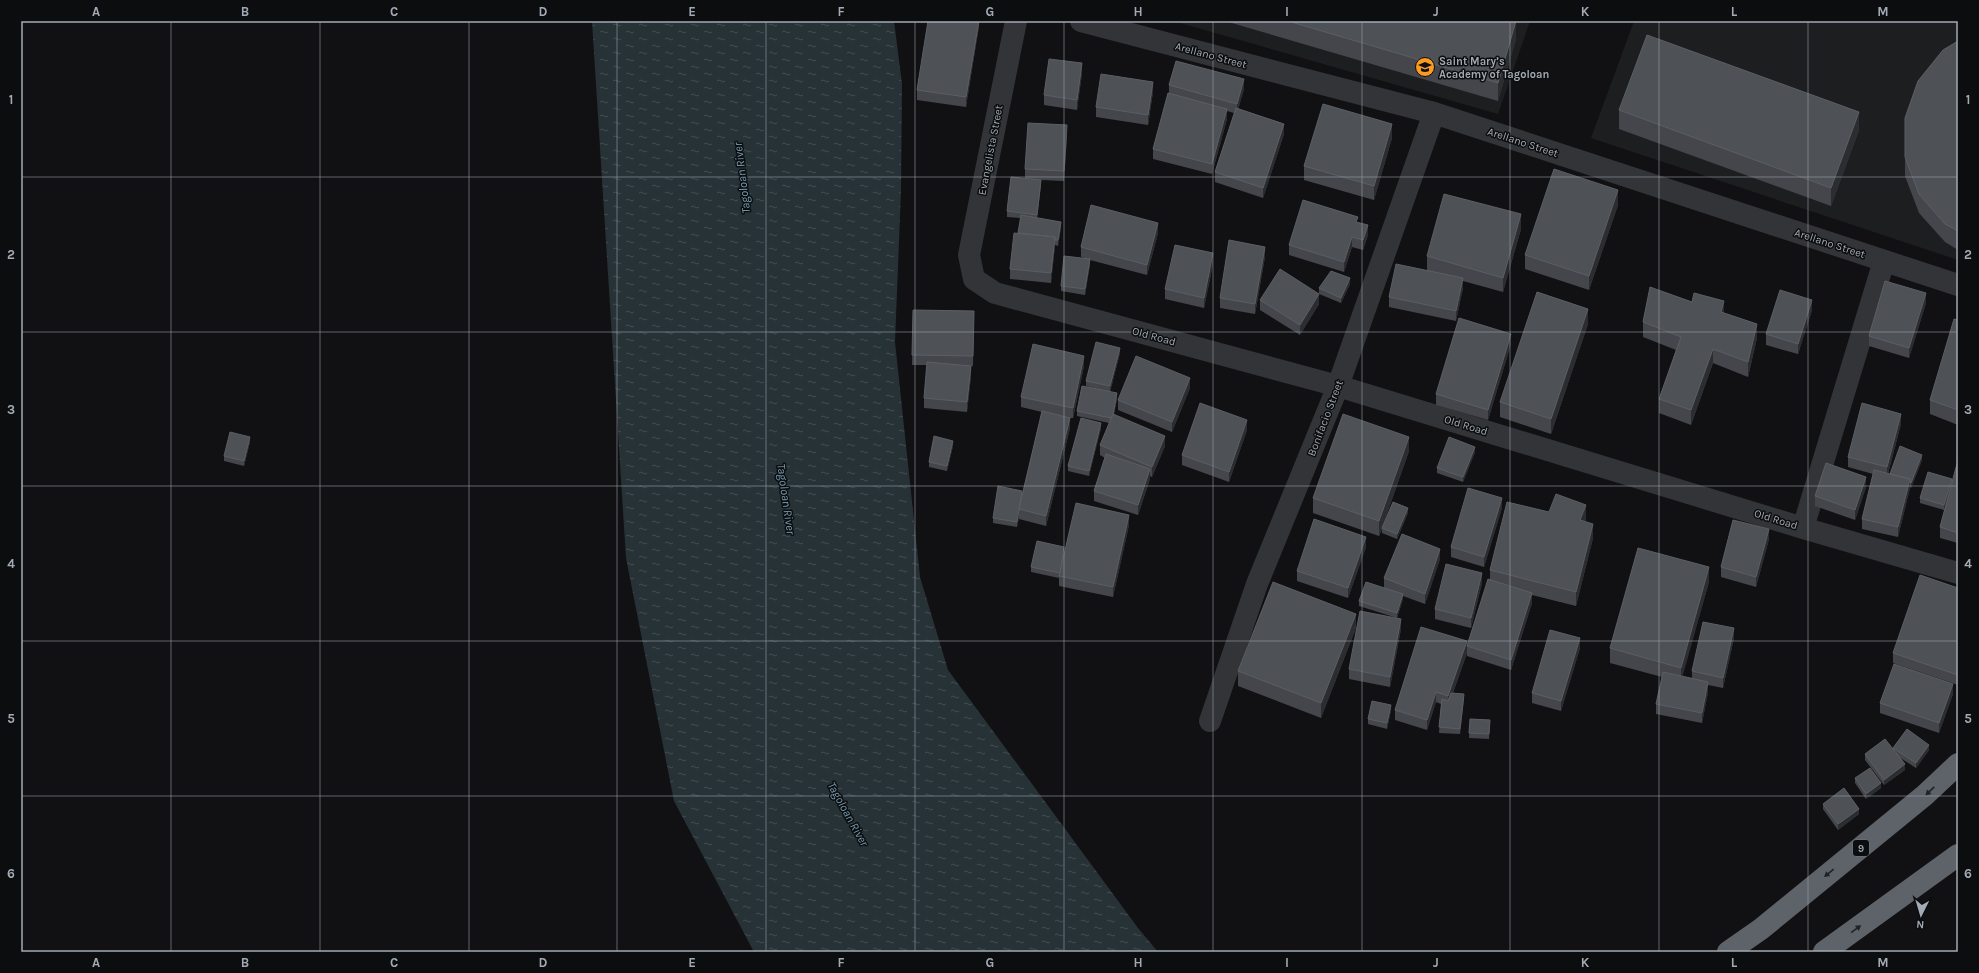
<svg xmlns="http://www.w3.org/2000/svg" width="1979" height="973" viewBox="0 0 1979 973" font-family="Karla,sans-serif">
  <defs>
    <pattern id="water-ripples" width="26" height="14" patternUnits="userSpaceOnUse"><rect width="26" height="14" fill="#273237"/><path d="M2 4q2-2 4 0t4 0M15 11q2-2 4 0t4 0" fill="none" stroke="#434d52"/></pattern>
  </defs>
  <rect width="100%" height="100%" fill="#111113"/>
  <path fill="#1d1e20" d="M1173 21H1530L1498 114Z
    M1634 21H1958V260L1591 138Z"/>
  <path fill="url(#water-ripples)" d="M592 21H894L902 84 901 190 895 342 920 577 948 670 1138 928 1158 952H754L674 801 626 558Z"/>
  <g fill="none" stroke-linecap="round" stroke-linejoin="round">
    <path stroke="#323438" stroke-width="22" d="M1016 21 969 255 974 279 995 293 1338 386 1803 528 1958 573
      M1081 21 1434 113 1958 285
      M1803 528 1884 261
      M1210 721 1257 584 1338 386 1434 113"/>
    <path stroke="#5e6269" stroke-width="22" d="M1728 952 1761 929 1925 795 1958 764
      M1824 952 1958 855"/>
  </g>
  <path fill="#44464b" d="M979 21V26L966 107 917 100V90Z
    M1225 21H1516V39L1498 101Z
    M1958 41V250L1945 242 1919 213 1905 176V118Z
    M1082 73 1077 110 1044 105V95Z
    M1169 85 1244 89 1238 109 1284 134 1263 198 1215 182V172L1234 113 1227 111V119L1212 174 1153 159V149L1169 93Z
    M1153 92 1148 125 1096 117V107Z
    M1619 110 1859 130 1831 206 1619 129Z
    M1067 136 1064 181 1041 180V185L1037 218 1061 227 1058 246 1055 245 1051 283 1010 279V269L1018 233 1021 218 1007 217V211L1025 178V169Z
    M1392 138 1374 200 1304 180V166Z
    M1618 205 1589 290 1525 269V255Z
    M1358 222 1368 235 1363 250 1352 247 1344 272 1289 255V245Z
    M1521 229 1503 292 1463 281V288L1456 321 1389 307V297L1427 270V256Z
    M1158 233 1147 275 1090 260V264L1085 295 1061 291V286L1084 258 1081 257V247Z
    M1265 257 1255 314 1220 308V298Z
    M1213 264 1204 308 1165 299V289Z
    M1350 284 1341 303 1319 294V288Z
    M1260 300 1319 304 1300 335 1260 310Z
    M1926 303 1909 358 1869 346V336Z
    M913 310 974 311 973 366H971V376L967 412 924 408V398L927 365H912Z
    M1812 310 1798 354 1766 345V334Z
    M1724 313 1757 338 1748 377 1713 363 1691 425 1659 413V399L1676 350 1643 337V322Z
    M1958 320V425L1930 414V400Z
    M1588 324 1551 434 1500 417V402Z
    M1511 344 1488 420 1436 405V394Z
    M1120 353 1110 392 1086 386V381Z
    M1084 366 1073 418H1070V428L1046 526 1019 519V517L1017 527 993 523V518L1022 494 1042 412 1021 407V397Z
    M1190 388 1172 432 1118 410V400Z
    M1117 399 1114 414 1165 446 1152 477 1150 476V479L1138 515 1094 501V491L1105 458 1100 455V445L1109 423 1077 416V411Z
    M1901 424 1888 474H1890L1922 460 1911 488 1910 487 1898 537 1862 529V519L1873 474 1848 467V457Z
    M1101 428 1089 476 1068 471V466Z
    M1247 430 1229 482 1182 465V455Z
    M250 442 244 466 224 461V456Z
    M953 446 947 471 929 467V462Z
    M1409 451 1383 525 1408 513 1397 539 1382 533V529L1379 536 1313 513V498Z
    M1475 452 1463 482 1437 473V468Z
    M1958 460V543L1940 538V527L1951 485 1944 510 1920 503V498L1952 484Z
    M1866 487 1855 520 1815 506V496Z
    M1502 508 1484 567 1451 557V547Z
    M1549 512 1586 519 1585 522 1593 538 1576 606 1532 595V603L1511 670 1467 656V653L1453 693 1464 699 1460 734 1439 733 1441 704 1436 702 1427 730 1395 720V710L1467 644 1490 580V570Z
    M1129 525 1113 597 1059 586V578L1031 572V567L1064 552 1063 561Z
    M1769 539 1756 587 1721 577V567Z
    M1366 547 1348 598 1297 581V571Z
    M1440 559 1425 604 1403 596V599L1397 618 1359 606V601L1384 588V578Z
    M1709 582 1682 676 1692 678V671L1734 638 1723 688 1708 685V692L1702 723 1656 714V704L1662 677 1610 663V648Z
    M1482 583 1471 628 1435 619V609Z
    M1958 588V685L1893 663V653Z
    M1356 628 1321 718 1238 686V671Z
    M1401 629 1390 687 1349 679V669Z
    M1580 648 1561 711 1532 703V693Z
    M1953 694 1939 733 1880 713V703Z
    M1391 710 1387 729 1368 724V719Z
    M1470 719 1490 720 1489 739 1469 738Z
    M1893 748 1929 750 1916 768 1899 757 1905 770 1884 785 1865 760V754L1893 750Z
    M1855 778 1881 788 1866 799 1855 783Z
    M1823 804 1859 814 1838 830 1823 809Z"/>
  <path fill="#2b2d30" d="M979 21V26L966 107V97Z
    M1516 21V39L1498 101V83Z
    M1082 63V73L1077 110V100Z
    M1244 79V89L1237 114V104Z
    M1153 82V92L1148 125V115Z
    M1227 109V119L1212 174V164Z
    M1859 112V130L1831 206V188Z
    M1284 124V134L1263 198V188Z
    M1392 124V138L1374 200V186Z
    M1067 125V136L1064 181V171Z
    M1041 180V185L1037 220V215Z
    M1618 190V205L1589 290V276Z
    M1521 214V229L1503 292V278Z
    M1061 222V227L1058 246V240Z
    M1158 223V233L1147 275V265Z
    M1368 225V235L1363 250V240Z
    M1055 237V247L1051 283V273Z
    M1352 237V247L1344 272V262Z
    M1265 247V257L1255 314V304Z
    M1213 253V264L1204 308V298Z
    M1090 259V264L1085 295V289Z
    M1350 278V284L1341 303V298Z
    M1463 278V288L1456 321V311Z
    M1926 293V303L1909 358V348Z
    M1319 294V304L1300 335V325Z
    M1812 300V310L1798 354V344Z
    M1724 301V315L1721 312Z
    M1588 309V324L1551 434V419Z
    M1757 324V338L1748 377V362Z
    M1511 334V344L1488 420V410Z
    M1120 348V353L1110 392V386Z
    M1713 349V363L1691 425V410Z
    M1084 356V366L1073 418V408Z
    M971 366V376L967 412V402Z
    M1190 378V388L1172 432V422Z
    M1117 393V399L1112 423V418Z
    M1901 414V424L1887 477V467Z
    M1070 418V428L1046 526V516Z
    M1247 420V430L1229 482V472Z
    M1101 423V428L1089 476V471Z
    M1165 436V446L1152 477V467Z
    M250 437V442L244 466V461Z
    M1409 437V451L1379 536V521Z
    M953 441V446L947 471V466Z
    M1475 447V452L1463 482V477Z
    M1922 455V460L1911 488V483Z
    M1150 469V479L1138 515V505Z
    M1866 477V487L1855 520V510Z
    M1910 479V489L1898 537V527Z
    M1952 479V484L1944 510V505Z
    M1502 498V508L1484 567V557Z
    M1586 505V519L1580 535V520Z
    M1408 508V513L1397 539V534Z
    M1019 512V517L1017 527V522Z
    M1129 515V525L1113 597V587Z
    M1593 524V538L1576 606V592Z
    M1769 529V539L1756 587V577Z
    M1366 537V547L1348 598V588Z
    M1064 547V552L1060 576V573Z
    M1440 549V559L1425 604V594Z
    M1709 567V582L1681 682V668Z
    M1482 573V583L1471 628V618Z
    M1532 593V603L1511 670V660Z
    M1403 594V599L1397 618V613Z
    M1356 614V628L1321 718V703Z
    M1401 619V629L1390 687V677Z
    M1734 628V638L1723 688V678Z
    M1580 638V648L1561 711V701Z
    M1467 641V653L1448 706V696Z
    M1708 682V692L1702 723V713Z
    M1953 684V694L1939 733V723Z
    M1436 692V702L1427 730V720Z
    M1464 694V699L1460 734V729Z
    M1391 705V710L1387 729V723Z
    M1929 745V750L1916 768V763Z
    M1905 764V770L1884 785V780Z
    M1881 783V788L1866 799V794Z
    M1859 809V814L1838 830V824Z"/>
  <path fill="#4e5156" stroke="#5b5f65" d="M928 21H979L966 97 917 90Z
    M1288 21H1516L1498 83Z
    M1647 35 1859 112 1831 188 1619 110Z
    M1958 41V231L1945 224 1919 194 1905 157V118L1918 81 1943 50Z
    M1049 59 1082 63 1077 100 1044 95Z
    M1176 61 1244 79 1237 104 1169 85Z
    M1101 74 1153 82 1148 115 1096 107Z
    M1168 93 1227 109 1212 164 1153 149Z
    M1323 104 1392 124 1374 186 1304 166Z
    M1236 108 1284 124 1263 188 1215 172Z
    M1028 123 1067 125 1064 171 1025 169Z
    M1554 169 1618 190 1589 276 1525 255Z
    M1011 177 1041 180 1037 215 1007 211Z
    M1444 194 1521 214 1503 278 1427 256Z
    M1303 200 1358 217 1356 222 1368 225 1363 240 1352 237 1344 262 1289 245Z
    M1091 205 1158 223 1147 265 1081 247Z
    M1021 215 1061 222 1058 240H1055V237L1018 233Z
    M1014 233 1055 237 1051 273 1010 269Z
    M1229 240 1265 247 1255 304 1220 298Z
    M1175 245 1213 253 1204 298 1165 289Z
    M1064 256 1090 259 1085 289 1061 286Z
    M1396 264 1463 278 1456 311 1389 297Z
    M1280 269 1319 294 1300 325 1260 300Z
    M1331 271 1350 278 1341 298 1319 288Z
    M1885 281 1926 293 1909 348 1869 336Z
    M1650 287 1692 302 1694 293 1724 301 1721 312 1757 324 1748 362 1713 349 1691 410 1659 399 1681 337 1643 322Z
    M1780 290 1812 300 1798 344 1766 334Z
    M1537 292 1588 309 1551 419 1500 402Z
    M913 310 974 311 973 356 912 355Z
    M1459 318 1511 334 1488 410 1436 394Z
    M1954 319 1958 320V410L1930 400Z
    M1096 342 1120 348 1110 386 1086 381Z
    M1033 344 1084 356 1073 408 1021 397Z
    M1136 356 1190 378 1172 422 1118 400Z
    M927 362 971 366 967 402 924 398Z
    M1082 386 1117 393 1113 415 1111 418 1077 411Z
    M1200 403 1247 420 1229 472 1182 455Z
    M1862 403 1901 414 1887 467 1848 457Z
    M1042 411 1070 418 1046 516 1019 509Z
    M1113 414 1165 436 1152 467 1100 445Z
    M1343 414 1409 437 1379 521 1313 498Z
    M1081 418 1101 423 1089 471 1068 466Z
    M230 432 250 437 244 461 224 456Z
    M934 436 953 441 947 466 929 462Z
    M1449 437 1475 447 1463 477 1437 468Z
    M1900 446 1922 455 1911 483 1910 482V479L1890 474Z
    M1106 454 1150 469 1138 505 1094 491Z
    M1958 460V533L1940 527Z
    M1826 463 1866 477 1855 510 1815 496Z
    M1874 470 1910 479 1898 527 1862 519Z
    M1928 472 1952 479 1944 505 1920 498Z
    M998 486 1022 491 1017 522 993 518Z
    M1468 488 1502 498 1484 557 1451 547Z
    M1556 494 1586 505 1580 520 1593 524 1576 592 1490 570 1507 502 1549 512Z
    M1393 502 1408 508 1397 534 1382 528Z
    M1076 503 1129 515 1113 587 1059 576Z
    M1314 519 1366 537 1348 588 1297 571Z
    M1733 520 1769 529 1756 577 1721 567Z
    M1402 534 1440 549 1425 594 1384 578Z
    M1037 541 1064 547 1060 573 1031 567Z
    M1638 548 1709 567 1681 668 1610 648Z
    M1446 564 1482 573 1471 618 1435 609Z
    M1920 575 1958 588V675L1893 653Z
    M1488 579 1532 593 1511 660 1467 646Z
    M1273 582 1356 614 1321 703 1238 671Z
    M1366 582 1403 594 1397 613 1359 601Z
    M1360 611 1401 619 1390 677 1349 669Z
    M1703 622 1734 628 1723 678 1692 671Z
    M1421 627 1467 641 1448 696 1436 692 1427 720 1395 710Z
    M1550 630 1580 638 1561 701 1532 693Z
    M1894 664 1953 684 1939 723 1880 703Z
    M1663 672 1708 682 1702 713 1656 704Z
    M1451 693 1464 694 1460 729 1439 727 1442 699 1448 701Z
    M1372 701 1391 705 1387 723 1368 719Z
    M1470 719 1490 720 1489 734 1469 733Z
    M1907 729 1929 745 1916 763 1893 748Z
    M1885 739 1905 764 1884 780 1865 754Z
    M1870 768 1881 783 1866 794 1855 778Z
    M1844 788 1859 809 1838 824 1823 804Z"/>
  <defs><path id="oneway-solid" d="M-6-.8H1V-3.2L6.5 0L1 3.2V.8H-6Z"/></defs>
  <g fill="#202225">
    <use href="#oneway-solid" transform="translate(1930 791) rotate(136)"/>
    <use href="#oneway-solid" transform="translate(1829 873) rotate(141)"/>
    <use href="#oneway-solid" transform="translate(1856 929) rotate(-36)"/>
  </g>
  <path fill="none" stroke="#a2aab5" stroke-width="1" stroke-opacity="0.55" d="M171 21V952M320 21V952M469 21V952M617 21V952M766 21V952M915 21V952M1064 21V952M1213 21V952M1362 21V952M1510 21V952M1659 21V952M1808 21V952M21 177H1958M21 332H1958M21 486H1958M21 641H1958M21 796H1958"/>
  <defs>
    <symbol id="school-disc" viewBox="-11 -11 22 22"><circle r="9.5" fill="#fc9b20" stroke="#0c0d0e"/><path d="M0-5L7-2L0 1L-7-2ZM-4 1L0 2.5L4 1V4Q0 6-4 4Z" fill="#111"/></symbol>
  </defs>
  <g fill-rule="evenodd">
    <use href="#school-disc" x="1414" y="56" width="22" height="22"/>
  </g>
  <g text-anchor="middle" stroke-width="3" stroke-linejoin="round" paint-order="stroke">
    <rect fill="#0c0d0e" stroke="#757b83" stroke-width="1" x="1853" y="840" width="16" height="16" rx="3"/>
    <g font-size="10" font-weight="bold" fill="#a2aab5">
      <text x="1861" y="852">9</text>
    </g>
    <g font-size="11" fill="#a2aab5" stroke="#0c0d0e">
      <text transform="translate(1211 55) rotate(15)" y="4">Arellano Street</text>
      <text transform="translate(1523 142) rotate(18)" y="4">Arellano Street</text>
      <text transform="translate(990 150) rotate(-79)" y="4">Evangelista Street</text>
      <text transform="translate(1830 243) rotate(18)" y="4">Arellano Street</text>
      <text transform="translate(1154 336) rotate(15)" y="4">Old Road</text>
      <text transform="translate(1325 418) rotate(-69)" y="4">Bonifacio Street</text>
      <text transform="translate(1466 425) rotate(17)" y="4">Old Road</text>
      <text transform="translate(1776 519) rotate(17)" y="4">Old Road</text>
    </g>
    <g font-size="11" font-weight="bold" fill="#a2aab5" stroke="#0c0d0e" text-anchor="start">
      <text x="1439" y="65">Saint Mary’s<tspan x="1439" dy="13">Academy of Tagoloan</tspan></text>
    </g>
    <g font-size="12" font-style="italic" fill="#769db2" stroke="#0c0d0e">
      <text transform="translate(742 178) rotate(-97)" y="4">Tagoloan River</text>
      <text transform="translate(786 499) rotate(82)" y="4">Tagoloan River</text>
      <text transform="translate(848 814) rotate(61)" y="4">Tagoloan River</text>
    </g>
  </g>
  <rect width="1979" height="973" fill="none" stroke="#0c0d0e" stroke-width="44"/>
  <g transform="translate(1921 915) rotate(185)" stroke="#0c0d0e" stroke-width="3" paint-order="stroke">
  <path d="M0-3L7 15L0 10L-7 15Z" fill="#a2aab5"/>
  <text y="-6" font-size="11" font-weight="bold" text-anchor="middle" fill="#a2aab5">N</text>
  </g>
  <rect x="22" y="22" width="1935" height="929" fill="none" stroke="#a2aab5" stroke-width="1.5"/>
  <g font-size="13" text-anchor="middle" font-weight="bold" fill="#a2aab5">
    <text x="96" y="16">A</text>
    <text x="245" y="16">B</text>
    <text x="394" y="16">C</text>
    <text x="543" y="16">D</text>
    <text x="692" y="16">E</text>
    <text x="841" y="16">F</text>
    <text x="990" y="16">G</text>
    <text x="1138" y="16">H</text>
    <text x="1287" y="16">I</text>
    <text x="1436" y="16">J</text>
    <text x="1585" y="16">K</text>
    <text x="1734" y="16">L</text>
    <text x="1883" y="16">M</text>
    <text x="11" y="104">1</text>
    <text x="1968" y="104">1</text>
    <text x="11" y="259">2</text>
    <text x="1968" y="259">2</text>
    <text x="11" y="414">3</text>
    <text x="1968" y="414">3</text>
    <text x="11" y="568">4</text>
    <text x="1968" y="568">4</text>
    <text x="11" y="723">5</text>
    <text x="1968" y="723">5</text>
    <text x="11" y="878">6</text>
    <text x="1968" y="878">6</text>
    <text x="96" y="967">A</text>
    <text x="245" y="967">B</text>
    <text x="394" y="967">C</text>
    <text x="543" y="967">D</text>
    <text x="692" y="967">E</text>
    <text x="841" y="967">F</text>
    <text x="990" y="967">G</text>
    <text x="1138" y="967">H</text>
    <text x="1287" y="967">I</text>
    <text x="1436" y="967">J</text>
    <text x="1585" y="967">K</text>
    <text x="1734" y="967">L</text>
    <text x="1883" y="967">M</text>
  </g>
</svg>
